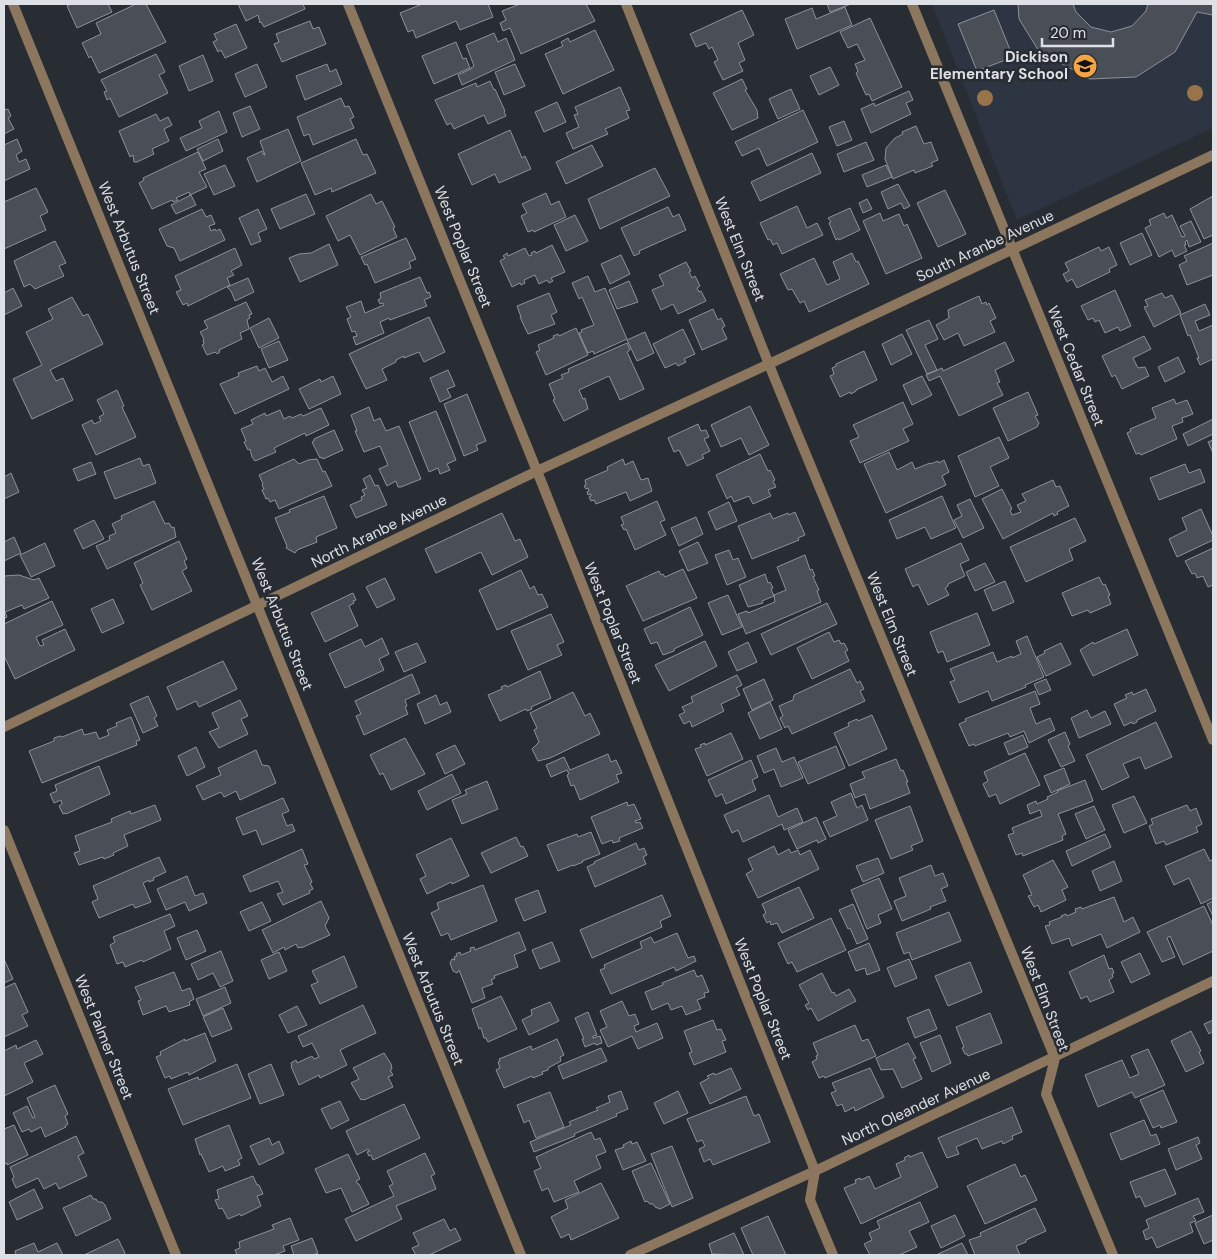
<svg xmlns="http://www.w3.org/2000/svg" width="1217" height="1259" viewBox="0 0 1217 1259" font-family="'DM Sans',sans-serif">
  <rect width="100%" height="100%" fill="#282d34"/>
  <path fill="#2d3542" d="M932 4H1213V128L1017 220Z"/>
  <path fill="#4a4f57" stroke="#8c919b" d="M71 4H108L112 12 77 28 67 6Z
    M136 4H146L166 42 99 73 91 56 89 58 82 43 101 34 96 23Z
    M238 4H303L305 9 264 27 261 22 260 23 258 15 246 21Z
    M422 4H488L493 17 460 30 456 21 416 38 413 30 408 32 400 13Z
    M520 4H586L595 21 521 54 510 28 503 31 500 23 506 20 502 11Z
    M827 4H851L830 12Z
    M1018 4H1073L1076 12 1091 27 1111 32 1132 26 1146 11 1148 4H1213V15L1197 12 1175 52 1136 77 1090 79 1049 57 1045 61 1019 19Z
    M845 7 852 25 797 49 785 19 812 8 816 19Z
    M742 10 754 35 738 43 745 60 739 63 743 71 723 80 714 62 718 60 712 47 709 49 706 43 696 47 690 34Z
    M994 10 1013 57 977 71 958 24Z
    M870 18 902 87 872 101 869 94 866 95 856 73 858 71 855 64 865 60 857 44 848 48 840 32Z
    M310 21 313 29 319 27 326 44 282 62 274 44 279 42 276 34Z
    M236 24 247 48 225 58 221 50 218 52 213 42 217 40 214 34Z
    M595 30 614 70 563 94 545 54 563 46 561 42 568 38 570 42Z
    M494 33 498 42 506 38 515 60 462 85 458 75 471 69V68L474 66 466 45Z
    M456 42 463 59 466 58 470 68 434 84 422 56Z
    M156 54 165 72 159 75 168 93 119 117 110 98 107 100 104 92 107 91 101 80Z
    M203 55 213 81 189 91 179 66Z
    M257 64 267 87 245 97 235 74Z
    M327 64 330 72 336 69 342 84 305 100 296 76Z
    M515 64 525 86 504 95 495 72Z
    M830 67 839 85 819 95 810 76Z
    M742 79 747 89 745 90 757 110 758 118 732 130 713 93Z
    M490 81 494 90 495 89 505 111 504 112 506 116 488 124 484 115 454 129 451 123 447 125 435 100 476 83 477 87Z
    M620 87 630 110 626 111 629 118 605 129 608 134 573 149 566 133 579 127 574 115 578 114 575 107Z
    M791 89 800 109 778 119 769 99Z
    M909 91 913 100 906 103 911 114 871 133 861 109 874 103 875 106Z
    M341 98 345 107 349 106 354 117 350 119 354 128 313 145 309 134 304 136 297 117Z
    M557 102 566 122 544 132 535 112Z
    M250 106 260 129 242 137 233 113Z
    M4 108 5 110 8 109 11 116 8 118 14 129 4 134Z
    M803 110 818 142 767 166 759 148 742 156 735 142Z
    M219 111 227 132 186 151 180 138 202 128 199 121Z
    M156 114 160 121 168 117 172 125 164 129 169 141 152 149 154 154 137 162H134L133 155 130 157 119 131Z
    M844 121 852 140 837 146 829 127Z
    M916 126 924 144 931 142 938 160 931 163 933 166 915 173 914 170 893 179 885 159 886 148 895 138 903 134 902 132Z
    M288 129 301 161 257 182 247 158 262 151 264 155H265L260 141Z
    M510 130 522 158 525 156 531 169 499 183 495 174 472 185 458 154Z
    M17 139 22 151 16 155 19 162 26 159 30 169 4 181V145Z
    M218 139 223 151 203 161 197 149Z
    M356 139 363 155 367 154 376 173 332 192 331 188 315 195 301 163Z
    M866 142 874 160 844 172 837 154Z
    M592 145 603 166 566 184 556 162Z
    M198 152 206 169 199 172 207 187 190 195 189 192 176 198 178 200 173 202 172 200 152 209 139 183 144 180 143 178Z
    M812 153 821 173 760 201 751 182Z
    M225 165 235 186 214 195 204 174Z
    M886 165 892 177 867 187 862 175Z
    M655 168 670 196 600 229 588 199Z
    M898 184 910 206 904 209 901 203 888 209 881 192Z
    M36 188 48 212 40 216 46 230 4 249V202Z
    M945 190 966 234 938 247 917 203Z
    M546 193 551 205 559 201 566 217 534 232 533 230 528 232 521 216 527 213 522 204Z
    M306 194 315 214 280 229 271 209Z
    M371 194 376 204 382 201 395 227 393 228 397 237 360 255 350 235 338 241 326 216Z
    M191 195 196 205 176 214 171 205Z
    M1213 196V235L1204 239 1190 209Z
    M867 199 872 209 863 213 859 203Z
    M797 206 807 228 817 223 823 235 782 254 777 243 773 245 770 239 768 240 760 223Z
    M668 207 673 217 679 214 686 230 639 251 640 253 634 256 621 228Z
    M850 208 860 230 839 240 838 238 836 240 829 223 831 222 828 218Z
    M202 209 206 217 211 215 215 224 209 226 211 231 215 229 216 231 220 229 225 240 180 261 174 248 167 246 159 229Z
    M258 209 267 229 258 233 261 241 251 245 239 218Z
    M880 213 883 221 899 214 904 226 907 224 922 258 886 274 863 221Z
    M1164 213 1166 218 1172 215 1182 237 1185 236 1180 226 1191 221 1201 242 1189 247 1187 240 1185 242 1186 245H1184L1187 251 1175 257 1172 250 1159 257 1145 228 1151 225 1149 220Z
    M575 215 588 241 566 251 554 225Z
    M1142 233 1152 255 1130 265 1120 243Z
    M406 238 416 259 409 262 411 268 375 283 367 264 365 265 361 257Z
    M55 241 66 263 59 266 64 276 35 289 30 284 24 287 14 261Z
    M1213 243V275L1187 285 1179 265 1187 261 1184 256Z
    M329 244 338 265 300 282 289 258 299 254 311 253Z
    M552 245 565 272 551 278 553 281 549 283 547 280 539 284 535 275 524 280 525 283 521 285 520 283 512 287 500 261 505 258 503 256 507 253 508 256 525 248 529 256 532 255 531 253 535 251 536 253Z
    M1099 247 1101 251 1109 247 1117 265 1109 269 1110 272 1077 288 1072 279 1067 282 1063 274 1069 271 1065 263Z
    M235 248 242 265 231 271 234 275 227 278 230 285 188 306 187 303 183 305 176 292 181 290 175 276Z
    M852 253 856 262 858 261 869 284 809 312 804 301 800 303 792 289 788 290 780 274 814 258 827 285 840 279 833 262Z
    M621 255 630 274 610 284 601 264Z
    M686 262 691 271 689 272 692 278 695 276 700 286 697 288 699 292 701 291 706 301 678 314 673 304 661 310 652 290 664 285 659 275Z
    M588 276 595 292 605 288 627 339 594 354 593 351 588 353 579 333 582 332 581 330 594 325 582 297 579 299 572 283Z
    M420 277 427 293 429 292 431 297 424 300 427 306 390 320 389 318 380 322 384 333 356 345 353 337 357 336 355 331 352 332 347 319 351 317 346 307 361 301 365 313 384 305 383 303 380 304 378 300 381 298 380 293Z
    M248 278 254 292 235 301 231 291 227 287Z
    M629 281 638 302 617 309 609 290Z
    M13 288 22 306 4 315V293Z
    M1115 290 1131 326 1120 331 1118 327 1105 333 1099 320 1095 322 1093 318 1088 320 1081 306Z
    M549 293 557 312 551 315 555 324 528 334 520 317H521L517 306Z
    M1162 293 1165 298 1172 295 1181 313 1154 327 1144 307 1148 306 1145 300Z
    M979 296 982 304 986 302 987 305 989 303 996 318 990 321 995 332 964 346 958 333 944 340 936 325 949 318 948 310Z
    M72 297 83 316 88 314 103 344 50 370 56 381 63 378 73 400 32 419 13 379 42 365 26 332 53 319 48 309Z
    M246 302 252 314 249 315 250 318 247 320 249 329 240 333 242 339 219 350 220 352 217 354 215 352 207 355 202 345 204 344 203 340 204 339 200 332 208 328 204 321Z
    M1205 304 1210 315 1195 321 1199 331 1213 325V359L1200 365 1197 358H1199L1190 335 1188 336 1180 315Z
    M713 309 718 320 721 318 725 326 722 328 727 339 702 350 689 320Z
    M429 317 445 352 424 362 419 352 404 358V356L396 360V362L382 369 387 380 366 389 349 354Z
    M269 318 279 338 259 348 250 328Z
    M929 320 938 339 925 345 937 370 927 374 906 330Z
    M576 328 588 355 546 375 536 352 540 350 538 345 554 338 553 336 558 334 559 336Z
    M683 329 695 354 684 359 686 362 678 366 676 363 665 368 653 344Z
    M645 332 654 353 637 361 627 340Z
    M902 334 912 354 891 365 882 344Z
    M1144 336 1151 349 1133 358 1138 368 1145 367 1149 376 1122 389 1115 375 1112 377 1102 356Z
    M279 341 288 360 269 368 261 349Z
    M1005 342 1014 361 995 370 1000 382 997 383 1003 395 959 416 940 376 929 381 926 375 942 368 943 371Z
    M627 343 630 350 627 352 644 389 620 400 609 376 579 390 583 399 585 398 588 409 564 421 553 400 555 399 549 384 563 378 561 375 569 372 568 369Z
    M864 351 877 380 856 390V391L851 394 850 392 840 397 830 376 834 374 832 368 836 366V364Z
    M1178 357 1185 372 1165 382 1158 367Z
    M257 366 259 371 265 368 272 382 283 376 289 389 235 414 220 384 239 376 238 373Z
    M448 370 455 386 447 389 451 397 440 402 430 378Z
    M333 376 341 394 309 409 299 389 320 379 321 382Z
    M922 376 932 395 912 405 903 385Z
    M117 390 124 406 122 407 136 437 96 455 82 425 92 420 94 424 101 421 99 417 104 414 97 400Z
    M1028 392 1038 415 1035 416 1039 423 1037 427 1008 441 993 408Z
    M467 394 486 441 476 445 478 450 464 456 444 404Z
    M1174 399 1176 404 1187 400 1193 414 1182 418 1183 422 1172 426 1177 439 1141 455 1140 453 1136 454 1127 433 1131 431 1130 429 1156 418 1152 408Z
    M903 402 913 424 903 429 909 441 860 463 850 441 859 437 853 425Z
    M750 406 769 445 749 455 741 438 721 447 711 425Z
    M369 407 374 421 380 418 386 431 399 426 421 479 401 487H398L396 481 387 486 379 469 388 465 380 446 364 452 355 431H357L351 415Z
    M321 408 329 425 306 436 305 433 274 448 276 452 255 461 252 457 250 449 248 450 244 442 246 441 241 429 253 424 251 420 265 413 266 416 280 410 284 419 290 416 292 418 301 414 303 416Z
    M436 411 456 460 447 464 450 470 440 474 438 468 429 472 409 422Z
    M1213 419V434L1188 446 1183 434Z
    M698 424 701 431 706 430 709 437 704 439 710 451 702 455 704 458 687 466 679 450 674 452 668 438Z
    M334 430 343 450 323 459 322 457 320 458 312 442 314 441V439Z
    M999 437 1009 458 990 467 999 486 975 497 958 456Z
    M1213 440V453L1208 442Z
    M889 452 897 470 912 462 915 469 930 463V464L938 461 939 463 944 460 949 472 942 476 946 485 886 513 864 464Z
    M760 454 768 471 770 470 775 480 773 481 776 487 768 490 771 496 753 504 749 496 734 502 731 496 727 499 716 475Z
    M140 458 143 466 149 464 156 483 115 499 104 472Z
    M294 459 299 464 308 460 317 459 323 472 325 471 332 486 279 509 275 500 270 502 268 498 266 499 262 490 264 489 262 485 263 484 259 475Z
    M623 459 625 465 633 461 641 480 648 478 652 491 630 501 626 492 596 504 594 500 591 501 589 497 591 496V494L588 495 587 492 589 491 588 488 586 489 584 486 586 485 585 480 608 470 607 467Z
    M91 462 96 474 78 481 73 469Z
    M1185 464 1189 473 1200 469 1205 482 1159 500 1150 478Z
    M11 473 19 492 4 499V477Z
    M370 475 375 486 378 485 387 505 356 518 350 505 362 500 361 497 365 495 362 490 367 488 363 479Z
    M1053 480 1056 487 1060 486 1069 506 1057 512 1058 514 1054 516 1053 513 1003 539 982 499 1002 489 1012 509 1010 510 1012 515 1021 512 1017 505 1026 501 1022 494Z
    M324 496 337 528 316 537 317 542 297 550 295 553 286 548 287 546 275 518 290 512 289 510Z
    M942 496 956 528 931 539 925 527 897 539 889 520Z
    M970 499 984 528 963 538 954 520 962 516 957 505Z
    M154 501 165 524 169 523 172 528 174 527 176 537 107 569 96 546 110 540 109 536 116 533 112 524 122 519 121 516Z
    M657 501 665 520 660 522 666 535 635 550 626 529 624 530 621 525 624 524 621 517Z
    M729 502 737 521 716 530 708 512Z
    M1201 509 1213 536V540L1177 557 1169 539 1187 530 1182 518Z
    M795 512 805 535 798 538 799 540 752 559 738 526 770 513 773 519 788 513 789 515Z
    M502 513 515 541 520 539 528 557 492 575 481 552 436 573 425 549Z
    M696 517 703 534 679 546 671 528Z
    M1075 518 1086 541 1069 549 1073 560 1026 582 1010 547Z
    M94 520 104 539 83 549 74 530Z
    M14 537 21 553 4 561V542Z
    M179 541 187 559 184 561 187 568 182 571 192 591 152 610 140 585 143 583 134 563Z
    M698 542 708 563 688 571 679 551Z
    M45 543 55 566 31 577 20 555Z
    M961 543 969 560 960 564 965 576 948 584V586L945 588 949 595 928 605 918 584 913 587 905 569Z
    M1213 548V585L1208 587 1203 576 1197 578 1195 573 1192 574 1185 561Z
    M729 550 733 560 738 558 746 577 727 585 715 555Z
    M805 555 810 570 812 569 815 576 813 577 819 590 817 591 821 602 746 634 738 614 747 611 748 613 775 602 774 595 786 590 777 567Z
    M985 563 995 582 975 591 966 572Z
    M683 569 697 598 643 621 626 586 659 571 661 575 663 574 665 577Z
    M521 570 530 589 534 586 538 595 542 594 548 607 497 630 479 590Z
    M765 574 768 583 770 582 773 588 771 589 774 596 762 601 763 603 748 607 739 585Z
    M19 575 34 580 39 578 49 598 24 609 22 605 5 612 7 617 4 619V576Z
    M1099 577 1103 585 1105 584 1110 595 1108 596 1111 604 1090 613 1088 610 1072 616 1062 593Z
    M385 578 395 599 377 608 366 587Z
    M1005 581 1014 602 993 611 984 590Z
    M353 593 356 600 353 601 354 603 349 606 358 626 325 642 311 613Z
    M728 595 742 627 722 635 708 603Z
    M113 599 124 623 102 633 91 609Z
    M52 601 63 625 36 637 40 646 44 645 42 640 65 629 75 650 15 679 4 656V624Z
    M827 603 837 624 771 655 761 634Z
    M690 607 703 635 674 649V651L663 655 657 642 651 644 644 629Z
    M977 613 990 645 947 662 943 651 938 653 930 632Z
    M551 614 564 642 557 645 562 655 528 670 511 631Z
    M1127 629 1138 655 1093 676 1080 650 1093 642 1094 644Z
    M829 632 834 642 839 640 841 644 844 643 848 650 845 652 849 661 812 679 797 648Z
    M1027 636 1044 677 1025 685 1026 687 992 701 988 691 959 703 950 682 955 680 950 669 993 652 997 662 1012 656V658L1021 654 1016 641Z
    M382 638 389 654 379 659 384 670 345 688 329 654 361 639 365 647Z
    M705 641 717 666 669 691 655 665Z
    M748 642 757 662 737 671 728 652Z
    M417 643 426 662 404 672 395 652Z
    M1061 643 1071 664 1046 676 1037 657 1045 653 1044 651Z
    M223 661 237 689 199 707 196 701 177 710 167 687Z
    M850 669 857 683 860 681 864 689 860 691 865 701 792 734 788 726 785 728 780 718 783 716 779 706 793 700 794 695Z
    M540 671 551 698 531 707 532 709 527 711 526 709 500 721 488 695 502 689 501 687 506 685 507 687Z
    M412 674 420 693 405 700 407 706 405 707 408 714 364 735 356 716 361 714 355 701Z
    M737 675 742 685 736 688 740 695 721 704 724 711 692 727 690 721 684 724 679 715 685 712 682 707 693 702 691 697Z
    M764 679 773 700 752 710 743 689Z
    M1046 679 1051 690 1039 695 1034 684Z
    M1146 689 1156 711 1137 720V722L1133 724 1132 722 1124 726 1114 704 1127 698 1125 695 1132 692 1133 695Z
    M1035 691 1040 704 1030 708 1036 724 1050 718 1055 730 1029 743 1024 731 1010 737 1008 733 975 746 974 744 969 746 959 724 966 721 965 719Z
    M573 692 585 716 590 713 600 734 550 758 538 761 532 749 539 742 534 730 537 728 530 713Z
    M436 695 440 705 447 702 451 712 425 724 417 704Z
    M148 696 157 716 154 718 158 726 143 733 130 704Z
    M240 700 248 716 241 719 248 734 219 748 209 732 219 728 212 713Z
    M770 702 782 729 760 739 748 713Z
    M1087 710 1091 718 1105 711 1111 724 1079 738 1071 718Z
    M872 715 887 749 849 766 834 733 849 726 848 723 857 719 858 721Z
    M131 717 140 740 136 741 137 745 42 783 29 751 54 741V738L60 736 62 737 82 729 84 735 96 732 99 739 109 735 107 730 117 726 116 723Z
    M1156 722 1172 757 1145 769 1140 757 1123 764 1129 777 1102 790 1086 755Z
    M1065 732 1070 744 1068 746 1075 761 1061 767 1048 740Z
    M731 733 743 759 707 776 695 749 701 747 700 745 705 743V745Z
    M1023 735 1028 747 1009 755 1004 743Z
    M405 738 425 774 391 790 383 773 380 775 370 755Z
    M455 745 465 764 445 774 436 754Z
    M836 746 845 768 808 784 798 762Z
    M196 747 205 767 187 776 178 756Z
    M776 748 782 762 794 757 803 778 781 787 774 769 764 773 757 756Z
    M256 750 262 765 269 766 276 783 240 800 236 791 224 797 221 792 203 800 196 786 221 775 218 768Z
    M1025 753 1040 785 1000 804 996 794 989 797 983 784 988 781 984 772Z
    M608 754 611 762 616 760 622 773 616 775 619 782 580 800 574 785 571 786 567 775 569 774 567 770 551 777 546 765 564 757 570 770Z
    M896 759 901 771 903 770 908 782H906L910 793 870 809 865 794 855 798 850 784 865 778 862 772Z
    M751 760 758 777 752 780 756 790 726 804 722 794 716 797 708 780Z
    M99 766 110 794 66 814V813L63 814 59 806 62 804 61 800 54 803 50 794 57 791 55 785Z
    M1064 768 1070 784 1051 793 1044 776Z
    M452 774 461 793 427 810 418 791Z
    M1085 780 1093 801 1058 814 1066 834 1062 836 1063 840 1023 856 1022 853 1016 855 1008 835 1014 833 1012 828 1042 816 1040 810 1030 814 1027 805 1036 801 1037 804 1048 799 1047 797 1058 792 1057 791Z
    M487 781 498 809 462 824 452 800 467 794 465 790Z
    M851 793 857 808 862 805 868 820 830 837 823 822 837 816 831 802Z
    M769 795 778 817 797 808 803 822 784 830 782 824 743 842 738 830 732 833 724 815Z
    M1134 796 1147 823 1124 833 1112 805Z
    M283 798 289 811 282 814 287 826 292 824 295 831 262 845 256 830 243 835 236 818Z
    M627 802 628 806 634 804 641 819 635 821 636 823 640 822 643 828 619 838 620 841 613 843 612 840 602 844 591 817Z
    M155 805 161 820 124 835 128 846 113 853 114 855 104 859 103 857 79 865 74 853 80 851 75 836 112 822 111 819 130 811 131 814Z
    M1187 805 1190 811 1196 808 1202 824 1196 827 1198 832 1166 845 1164 841 1156 844 1149 826 1153 824 1151 819Z
    M910 806 923 841 911 846 913 850 891 859 875 820Z
    M1094 806 1105 830 1086 839 1075 814Z
    M816 817 826 839 818 843 817 840 797 849 788 830Z
    M591 832 600 854 582 861 583 862 573 866V865L558 871 547 845 577 834 578 837Z
    M1105 834 1111 847 1072 866 1066 851Z
    M516 837 521 847 523 846 528 856 491 873 481 853Z
    M451 838 469 876 452 884 451 882 427 894 420 879 426 876 416 855Z
    M636 843 639 850 644 848 647 855 643 857 646 864 595 887 587 867 595 863 594 862Z
    M774 846 778 855 789 849 791 853 798 850 800 855 810 850 819 869 758 898 746 874 753 870 748 859Z
    M302 849 308 864 304 865 312 882 310 883 313 889 309 891 310 893 283 905 277 894 283 892 278 881 250 892 243 876Z
    M1204 849 1210 861 1212 860 1213 863V898L1201 904 1189 878 1174 885 1165 866Z
    M159 857 166 872 153 878 154 880 149 882V880L143 883 151 902 135 908 133 904 99 918 92 902 98 899 93 886Z
    M878 858 884 873 863 882 856 866Z
    M1053 860 1068 887 1062 890 1066 900 1041 912 1038 905 1034 907 1028 896 1032 895 1023 875Z
    M1114 861 1122 881 1100 891 1092 871Z
    M931 865 935 876 943 873 948 886 941 889 946 901 930 907 931 909 902 921 894 901 906 896 899 878Z
    M187 876 195 896 203 893 207 903 189 911 185 902 166 910 157 889Z
    M879 878 892 909 878 915 881 923 867 929 851 890Z
    M483 885 497 921 451 940 448 933 441 936 431 913 439 909 437 903Z
    M799 887 814 918 782 933 777 923 771 925 770 921 767 923 763 915 766 913 762 904Z
    M538 890 546 912 524 921 515 899Z
    M662 895 671 916 660 921 662 927 592 958 580 930Z
    M1114 897 1124 922 1133 917 1140 932 1107 948 1101 934 1072 946 1069 938 1052 944 1045 926 1050 925 1049 922 1062 917 1061 916 1066 914 1067 916 1076 912 1075 909 1081 907 1082 909Z
    M321 901 329 918 325 926 330 935 301 948V947L298 948 296 944 285 950 284 947 273 953 262 930Z
    M1213 901V916L1207 904Z
    M262 902 271 921 249 931 240 912Z
    M853 904 868 939 857 944 850 928 848 929 839 910Z
    M1204 906 1213 925V951L1183 965 1170 936 1167 938 1175 957 1162 962 1147 932Z
    M949 912 961 941 912 960 909 952 904 954 896 933Z
    M170 914 175 926 164 931 171 949 143 962 142 960 125 967 123 962 117 964 110 945 115 942 113 937Z
    M831 918 846 950 797 972 792 962 788 964 778 943Z
    M197 930 206 951 186 960 177 938Z
    M519 932 526 950 514 955 518 967 494 976 495 978 491 980 493 984 482 988 485 998 472 1003 459 970 457 973 453 971 450 963 452 959 455 960 454 957 457 956 456 954 460 952 461 955 471 951 470 948 474 947 475 950Z
    M677 933 688 958 694 956 696 961 676 971 674 967 611 994 600 970 605 968 604 965 642 948 640 942 651 937 654 943Z
    M552 942 560 961 540 969 532 950Z
    M869 943 880 970 867 975 865 968 856 971 848 952Z
    M221 951 233 981 220 987 213 973 198 980 191 964Z
    M279 952 287 971 269 979 261 960Z
    M1140 953 1150 974 1131 983 1121 962Z
    M1104 955 1109 969 1112 968 1114 973 1112 974 1113 977 1109 980 1114 992 1090 1002 1087 996 1081 999 1069 972Z
    M344 956 357 987 320 1004 311 985 318 982 312 971Z
    M4 959 13 979 4 983Z
    M909 959 917 978 895 987 887 968Z
    M970 962 982 992 948 1006 935 976Z
    M694 970 697 977 702 975 709 992 704 993 705 997 697 1000 701 1009 686 1015 682 1006 671 1010 668 1003 652 1010 645 992 663 985 662 983Z
    M174 972 182 991 190 988 194 999 189 1002 190 1005 169 1012 166 1006 143 1015 138 1001 141 1000 135 987Z
    M822 973 832 993 834 992 836 996 849 989 856 1001 818 1021 811 1008 808 1010 805 1005 809 1003 799 985Z
    M15 983 28 1012 22 1015 28 1026 4 1037V988Z
    M225 987 231 1003 203 1016 196 999Z
    M501 996 517 1029 488 1042 486 1038H484L481 1028 479 1029 472 1009Z
    M622 1001 629 1016 635 1014 639 1024 634 1026 636 1032 657 1023 663 1038 638 1049 632 1036 608 1047 600 1030 607 1027 600 1011Z
    M550 1002 559 1021 529 1035 522 1020 532 1015 531 1010Z
    M363 1005 376 1033 340 1050 347 1065 320 1078 319 1075 299 1085 291 1066H292L291 1063 296 1060 297 1063 312 1056 314 1059 319 1057 312 1043 303 1047 298 1036Z
    M297 1006 307 1025 288 1033 279 1015Z
    M223 1008 232 1029 212 1037 203 1017Z
    M929 1009 937 1029 915 1038 907 1018Z
    M588 1012 597 1035 593 1036V1038L600 1036 602 1043 596 1045 595 1043 585 1047 582 1039H584L575 1018Z
    M990 1013 1002 1043 968 1056 967 1054H965L962 1048 964 1047 956 1027Z
    M713 1020 717 1030 721 1029 726 1040 722 1041 726 1052 694 1065 689 1053 692 1052 684 1031Z
    M1213 1020V1031L1209 1034 1204 1024Z
    M855 1025 862 1041 868 1039 876 1056 825 1078 824 1076 819 1078 812 1062 817 1059 816 1056 818 1055 813 1043Z
    M1191 1031 1201 1051 1199 1052 1204 1063 1186 1072 1171 1041Z
    M205 1033 216 1061 189 1075 188 1072 171 1079 170 1076 165 1078 156 1057 161 1055 160 1052 185 1039V1041Z
    M940 1035 951 1063 932 1072 920 1043Z
    M557 1039 564 1055 560 1057 561 1061 548 1068V1070L542 1072 543 1074 533 1078 532 1076 504 1088 496 1070 500 1068 498 1062 500 1061 499 1059 531 1046 532 1050Z
    M36 1040 43 1054 24 1063 33 1082 4 1096V1051L16 1045 17 1049Z
    M908 1043 916 1058 913 1059 922 1079 902 1088 893 1069 881 1070 876 1058Z
    M601 1048 607 1061 563 1079 558 1066Z
    M1148 1049 1165 1085 1135 1098 1132 1092 1098 1107 1085 1075 1122 1060 1130 1078 1139 1074 1131 1056Z
    M384 1053 391 1064 392 1069 390 1070 393 1075 388 1077 393 1087 364 1100 363 1099 361 1100 351 1083 359 1079 353 1068Z
    M237 1064 251 1098 183 1125 168 1089 198 1077 199 1080Z
    M271 1064 284 1095 260 1104 248 1074Z
    M731 1068 741 1089 710 1104 700 1083 709 1078 707 1076 714 1073 715 1075Z
    M870 1068 884 1097 855 1111 854 1107 845 1112 842 1104 837 1106 831 1093 836 1091 832 1083Z
    M55 1085 68 1114 65 1116 68 1124 65 1126 66 1127 45 1137 41 1127 31 1132 29 1129 22 1132 13 1113 27 1106 33 1118 35 1117 27 1098Z
    M1163 1090 1177 1122 1161 1128 1160 1125 1153 1128 1140 1100Z
    M621 1091 628 1109 616 1114 617 1116 574 1134 575 1136 534 1152 530 1142 571 1125 569 1122 598 1110 596 1108 610 1102 608 1096Z
    M678 1091 688 1113 664 1124 654 1103Z
    M550 1092 564 1127 536 1138 529 1120 524 1123 517 1105Z
    M746 1096 754 1116 759 1114 770 1142 713 1165 710 1159 704 1162 699 1149 705 1146 702 1140 697 1142 687 1119Z
    M340 1101 349 1120 331 1129 321 1109Z
    M404 1104 420 1138 373 1160 371 1155 369 1156 367 1152 370 1151 368 1149 357 1155 346 1131Z
    M1012 1107 1022 1132 1012 1136 1013 1139 1003 1144 1002 1141 982 1149 977 1138 956 1147 959 1154 947 1158 938 1138Z
    M1144 1120 1151 1136 1156 1134 1160 1144 1121 1160 1110 1134Z
    M14 1125 28 1155 7 1165V1163L4 1164V1129Z
    M229 1125 242 1158 238 1160 240 1165 225 1171 223 1166 209 1172 201 1154 200 1155 195 1139Z
    M591 1132 595 1140 600 1138 606 1152 596 1156 601 1168 574 1181 579 1192 554 1202 548 1188 542 1191 534 1171 541 1168 536 1157Z
    M76 1136 84 1153 78 1156 87 1176 59 1189 56 1183 44 1189 38 1178 16 1188 12 1179 14 1177 10 1167Z
    M1198 1137 1200 1143 1196 1145 1202 1159 1176 1170 1168 1149Z
    M269 1138 272 1145 279 1141 284 1153 259 1165 250 1146Z
    M631 1141 632 1144 637 1142 646 1161 623 1170 615 1150 624 1147 623 1145Z
    M672 1146 693 1198 672 1207 651 1154Z
    M922 1152 938 1187 861 1224 844 1188 856 1183 855 1180 860 1178 861 1180 869 1176 875 1189 901 1177 896 1164 905 1160 904 1158 909 1155 910 1157Z
    M425 1153 435 1174 431 1176 436 1189 396 1206 402 1219 356 1241 345 1219 394 1196 389 1186 393 1184 387 1171Z
    M348 1154 360 1179 356 1181 358 1184H359L369 1204 352 1212 341 1188 326 1193 315 1169Z
    M651 1163 670 1204 660 1209 655 1207 653 1204H650L647 1201 645 1202 632 1171Z
    M1015 1164 1021 1177 1025 1175 1037 1200 985 1224 967 1186Z
    M1165 1169 1176 1194 1145 1207 1140 1196 1136 1198 1130 1182Z
    M253 1176 257 1185H259L263 1194 257 1196 261 1206 241 1216 240 1214 228 1219 222 1208 219 1209 215 1200 219 1199 217 1190Z
    M601 1183 619 1218 571 1240 569 1234 561 1238 551 1217 568 1208 565 1200Z
    M34 1189 43 1208 17 1220 9 1202Z
    M91 1195 93 1199H96L98 1202H102L105 1205 111 1219 76 1236 63 1208Z
    M1198 1198 1204 1212 1193 1216 1196 1221 1190 1223 1193 1232 1157 1248 1152 1237 1146 1240 1143 1231 1149 1228 1146 1220Z
    M920 1202 929 1222 909 1231 917 1247 899 1255H870L864 1244 872 1240 869 1233 880 1228 877 1221Z
    M1035 1208 1046 1231 1026 1240V1242L1016 1246 1020 1255H975L969 1240 981 1236 980 1233Z
    M955 1215 965 1236 941 1248 931 1226Z
    M1213 1215V1240L1204 1244 1195 1223Z
    M768 1216 786 1255H753L741 1228Z
    M290 1218 299 1240 283 1246 285 1251 274 1255H237L235 1250 240 1248 239 1242 274 1229 272 1225Z
    M444 1219 450 1231 455 1228 461 1240 429 1255H416L412 1248 419 1245 413 1233Z
    M734 1233 744 1255 712 1254 709 1244Z
    M312 1238 318 1253 312 1255H294L291 1246Z
    M118 1239 125 1253 124 1255H84Z
    M34 1243 38 1252 57 1243 63 1255H16L15 1251Z
    M962 1243 968 1255H936Z"/>
  <g fill="none" stroke-linecap="round" stroke-linejoin="round">
    <path stroke="#8c765e" stroke-width="10" d="M13 4 521 1255
      M348 4 543 486 815 1171 810 1200 833 1255
      M626 4 774 377 1055 1058 1046 1094 1113 1255
      M912 4 1213 740
      M4 727 537 471 769 364 1213 155
      M4 830 176 1255
      M630 1255 815 1171 1213 981"/>
  </g>
  <g fill="#99744b">
    <circle cx="1195" cy="93" r="8"/>
    <circle cx="985" cy="98" r="8"/>
  </g>
  <defs>
    <symbol id="school-disc" viewBox="-11 -11 22 22"><circle r="9.5" fill="#f4a443" stroke="#282d34"/><path d="M0-5L7-2L0 1L-7-2ZM-4 1L0 2.5L4 1V4Q0 6-4 4Z" fill="#111"/></symbol>
  </defs>
  <g fill-rule="evenodd">
    <use href="#school-disc" x="1071" y="52" width="28" height="28"/>
  </g>
  <g text-anchor="middle" stroke-width="5" stroke-linejoin="round" paint-order="stroke">
    <g font-size="15" font-weight="bold" fill="#dde0e5" stroke="#282d34" text-anchor="end">
      <text x="1068" y="62">Dickison<tspan x="1068" dy="17">Elementary School</tspan></text>
    </g>
    <g font-size="15" fill="#dde0e5" stroke="#282d34">
      <text transform="translate(985 246) rotate(-25)" y="5">South Aranbe Avenue</text>
      <text transform="translate(463 247) rotate(68)" y="5">West Poplar Street</text>
      <text transform="translate(129 248) rotate(68)" y="5">West Arbutus Street</text>
      <text transform="translate(740 249) rotate(68)" y="5">West Elm Street</text>
      <text transform="translate(1076 366) rotate(68)" y="5">West Cedar Street</text>
      <text transform="translate(379 531) rotate(-26)" y="5">North Aranbe Avenue</text>
      <text transform="translate(613 623) rotate(68)" y="5">West Poplar Street</text>
      <text transform="translate(282 624) rotate(68)" y="5">West Arbutus Street</text>
      <text transform="translate(892 624) rotate(68)" y="5">West Elm Street</text>
      <text transform="translate(433 999) rotate(68)" y="5">West Arbutus Street</text>
      <text transform="translate(763 999) rotate(68)" y="5">West Poplar Street</text>
      <text transform="translate(1045 999) rotate(69)" y="5">West Elm Street</text>
      <text transform="translate(104 1037) rotate(68)" y="5">West Palmer Street</text>
      <text transform="translate(916 1107) rotate(-25)" y="5">North Oleander Avenue</text>
    </g>
  </g>
  <rect width="1217" height="1259" fill="none" stroke="#dde0e5" stroke-width="10"/>
  <path d="M1042 38v8h71v-8" fill="none" stroke="#dde0e5" stroke-width="2.5"/>
  <text x="1050" y="38" font-size="15" fill="#dde0e5" stroke="#282d34" stroke-width="4" paint-order="stroke">20 m</text>
</svg>
